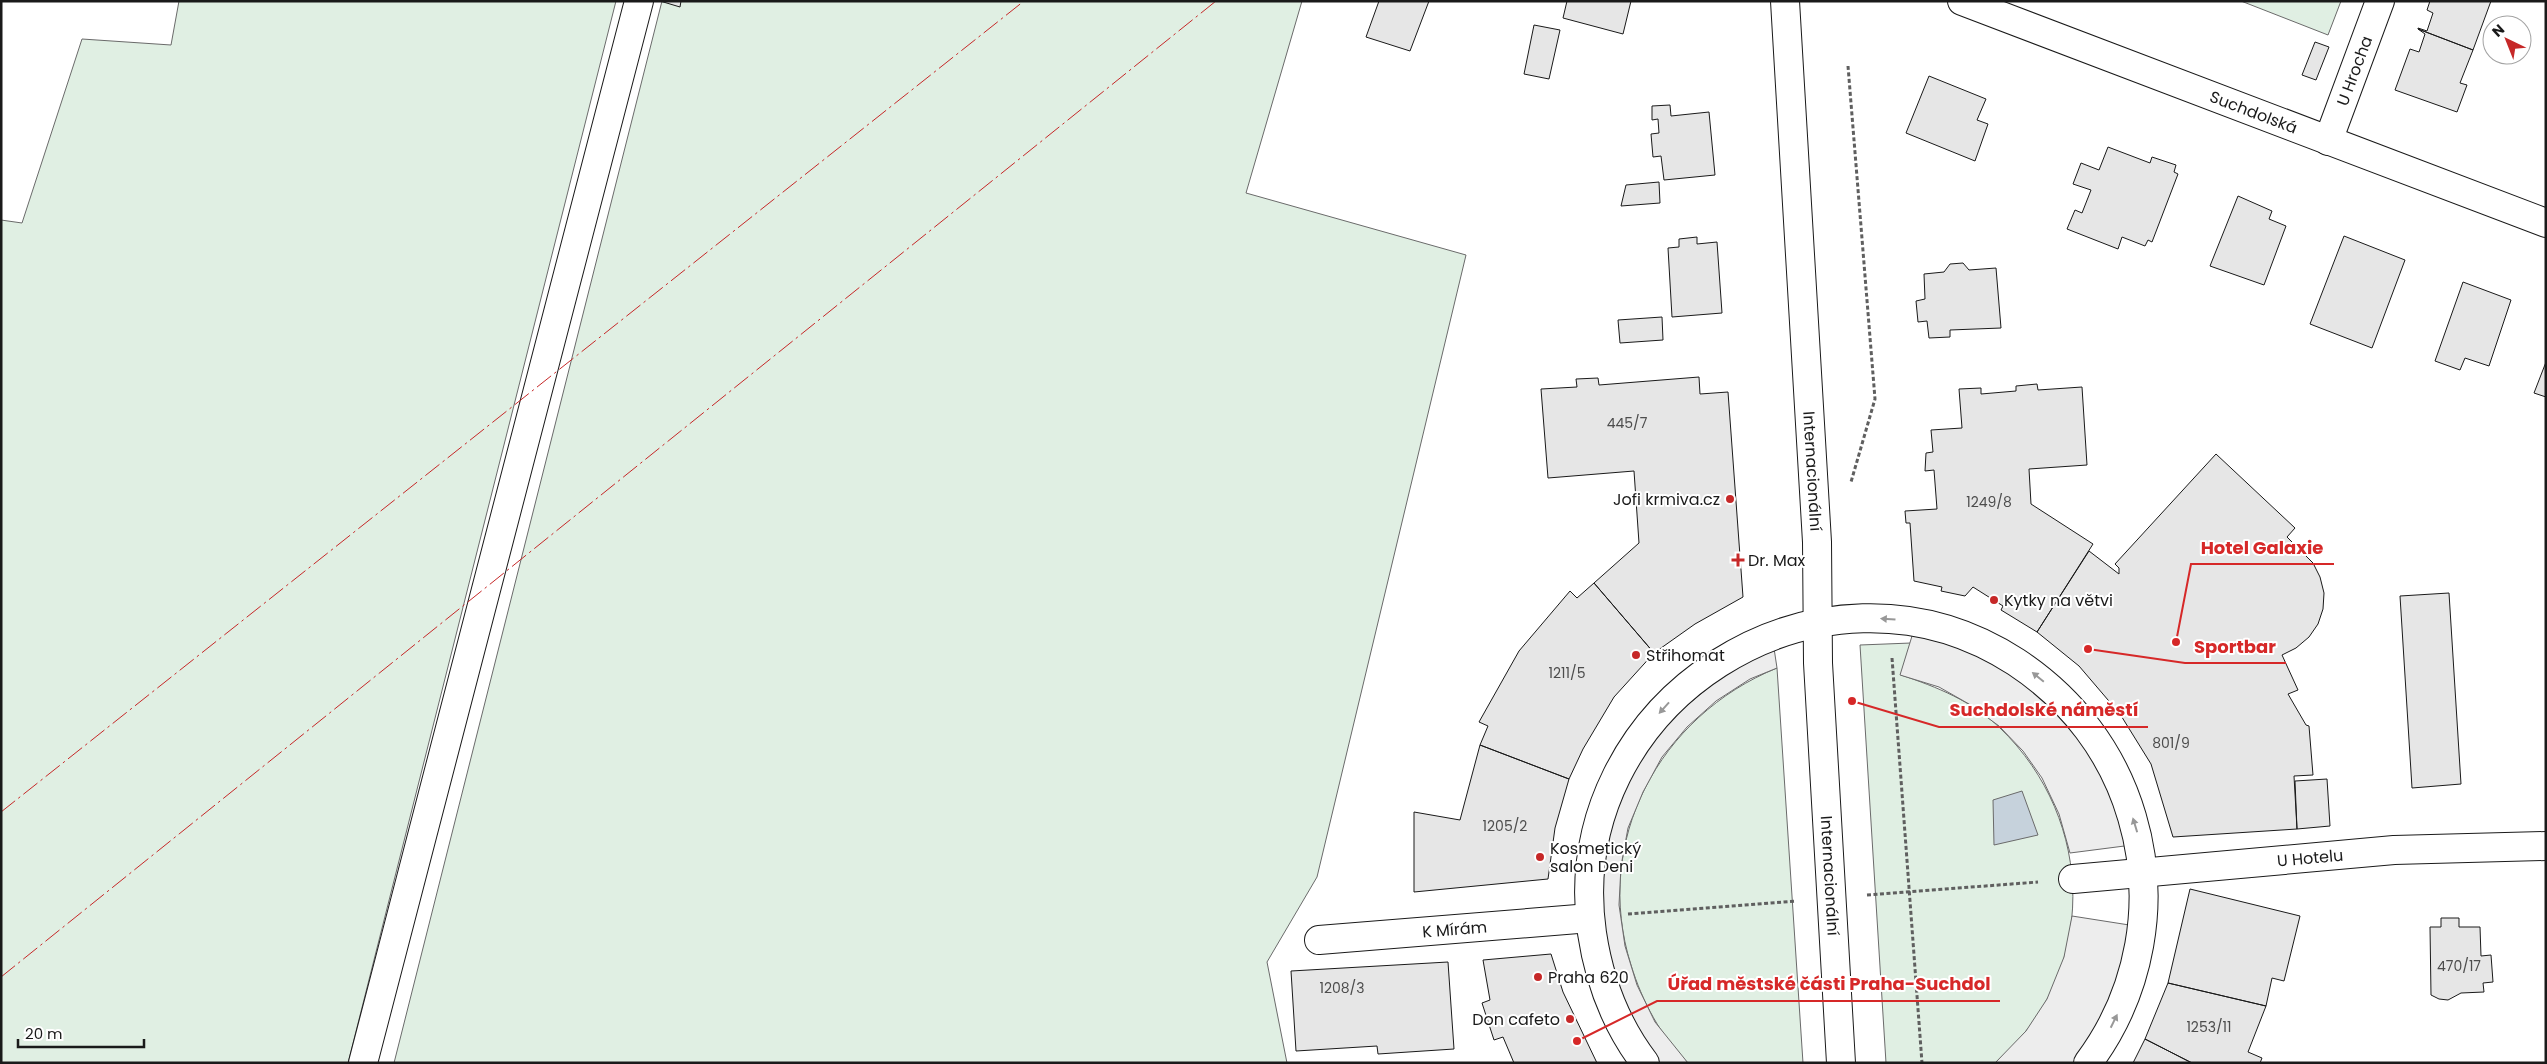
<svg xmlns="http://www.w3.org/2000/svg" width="2547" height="1064" viewBox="0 0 2547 1064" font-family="Poppins,sans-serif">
  <rect width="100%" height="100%" fill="#fff"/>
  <path fill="#e0efe3" stroke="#6a6a6a" d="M179 1H616L348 1063H1V220L22 223 82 39 171 45Z
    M662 1H1302L1246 193 1466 255 1317 877 1267 962 1287 1063H394Z
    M2241 1H2341L2328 35Z
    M1911 643 1901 675C1937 687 1972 701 2000 728 2096 820 2100 974 1995 1063H1886L1860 645Z
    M1777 668 1803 1063H1688C1661 1037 1642 1001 1631 965 1592 841 1659 716 1777 668Z"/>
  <path fill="#ededed" stroke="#6a6a6a" d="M1916 623 2063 699 2140 844 2070 853 2059 814 2042 778 2023 751 1999 726 1969 704 1939 687 1900 675Z
    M1772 635 1777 668 1750 679 1716 701 1687 727 1662 757 1643 792 1628 828 1621 866 1619 905 1625 946 1637 985 1655 1022 1688 1063H1645L1590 918 1628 754Z
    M2072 916 2142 927 2088 1063H1995L2026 1031 2047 999 2064 957Z"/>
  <path fill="#c6d2dc" stroke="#6a6a6a" d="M2022 791 2038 835 1994 845 1993 800Z"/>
  <path fill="#e6e6e6" stroke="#1a1a1a" d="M660 1H681L680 7Z
    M1379 1H1429L1410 51 1366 37Z
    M1567 1H1631L1623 34 1563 18Z
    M2430 1H2491L2473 50 2418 29V28L2427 31 2433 13 2427 10Z
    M1534 25 1560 30 1549 79 1524 74Z
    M2418 29 2473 50 2460 83 2467 85 2457 112 2395 90 2410 49 2419 52 2425 34Z
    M2315 42 2329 47 2316 80 2302 75Z
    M1929 76 1986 99 1977 120 1988 124 1975 161 1906 133Z
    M1670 105 1671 116 1709 112 1715 175 1664 180 1661 156 1653 157 1651 134 1659 133 1658 119 1652 120V106Z
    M2108 147 2150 163 2152 157 2176 165 2174 172 2178 174 2152 242 2148 240 2145 246 2122 237 2118 249 2067 229 2075 210 2082 213 2091 190 2073 184 2081 163 2099 170Z
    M1659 182 1660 203 1621 206 1626 185Z
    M2238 196 2272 211 2269 219 2286 226 2264 285 2210 266Z
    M2344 236 2405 260 2372 348 2310 324Z
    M1697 237V244L1717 242 1722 313 1672 317 1668 248 1679 247V239Z
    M1963 263 1969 270 1996 268 2001 328 1950 330V337L1929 338 1927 321 1918 322 1916 301 1925 299 1924 274 1944 272 1950 264Z
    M2463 282 2511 300 2489 366 2465 358 2460 370 2435 361Z
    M1662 317 1663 340 1620 343 1618 320Z
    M2546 362V397L2534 393Z
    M1699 377 1700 394 1728 392 1743 597 1695 624 1654 653 1594 583 1639 543 1634 471 1548 478 1541 389 1577 387 1576 379 1598 378 1599 385Z
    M2037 384 2038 390 2082 387 2087 465 2029 469 2031 504 2093 544 2037 632 2001 610 2003 606 1973 587 1965 596 1941 591 1942 587 1914 581 1910 523H1906L1905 511 1937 509 1934 470 1925 471 1926 453 1933 452 1931 430 1962 428 1959 389 1981 388V394L2016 391V386Z
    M2216 454 2295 528 2287 537 2313 563 2320 577 2324 593 2323 609 2318 624 2309 637 2296 648 2282 655 2298 690 2288 694 2306 725 2309 726 2313 775 2294 776 2297 829 2173 837 2151 764 2120 714 2079 666 2037 632 2089 551 2119 574V568L2115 564Z
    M1594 583 1654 653 1614 697 1583 749 1569 779 1480 745 1488 726 1479 722 1519 651 1570 591 1577 598Z
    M2449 593 2461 784 2412 788 2400 596Z
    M1480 745 1569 779 1555 828 1548 879 1414 892V812L1460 820Z
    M2327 779 2330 826 2297 829 2295 781Z
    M2190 889 2300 916 2284 981 2272 978 2266 1006 2168 983Z
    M2441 918H2459V927H2480L2481 956 2491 955 2493 982 2483 983 2484 992 2461 993 2448 1000 2439 999 2431 995 2430 927H2441Z
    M1551 954 1563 992 1597 1063H1514L1503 1037 1494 1040 1482 1003 1490 1000 1483 960Z
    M1448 962 1454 1049 1378 1054 1377 1046 1296 1051 1291 971Z
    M2168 983 2266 1006 2248 1052 2262 1058 2260 1063H2192L2145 1039Z
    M2145 1039 2192 1063H2133Z"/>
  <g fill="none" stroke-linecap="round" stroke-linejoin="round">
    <defs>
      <g id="minor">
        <path id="s1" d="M1785 1 1817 542 1818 663 1841 1063"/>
        <path id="s2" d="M1962 1 2546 223"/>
        <path id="s3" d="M2328 141 2380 1"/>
        <path id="s4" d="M2073 879 2394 850 2546 846"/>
        <path id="s5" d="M1319 940 1590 918"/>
        <path d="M363 1063 639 1"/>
        <path d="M1645 1063C1616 1025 1599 980 1592 933 1559 702 1821 535 2016 662 2072 699 2113 752 2132 817 2157 901 2141 992 2088 1063"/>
      </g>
    </defs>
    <use href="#minor" stroke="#1a1a1a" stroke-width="30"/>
    <path stroke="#5f5f5f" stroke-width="3" stroke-dasharray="4 2.5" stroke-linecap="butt" d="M1848 66 1875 399 1851 482
      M1892 658 1922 1063
      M1867 895 2038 882
      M1628 914 1796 901"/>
    <use href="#minor" stroke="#fff" stroke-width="28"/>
    <path stroke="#c62828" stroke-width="1" stroke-dasharray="18 4 2.5 4" stroke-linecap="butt" d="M1 812 1024 1
      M1 977 1216 1"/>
  </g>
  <defs><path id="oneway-solid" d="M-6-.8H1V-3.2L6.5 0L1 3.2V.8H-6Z" transform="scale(1.25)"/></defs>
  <g fill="#989898">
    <use href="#oneway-solid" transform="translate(1888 619) rotate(-176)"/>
    <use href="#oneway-solid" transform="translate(2038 677) rotate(-141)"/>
    <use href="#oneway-solid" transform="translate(1664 708) rotate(132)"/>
    <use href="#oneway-solid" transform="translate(2135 825) rotate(-107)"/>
    <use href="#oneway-solid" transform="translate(2114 1021) rotate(-64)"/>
  </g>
  <g fill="#c62828" stroke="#fff" stroke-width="2">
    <circle cx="1730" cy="499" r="5"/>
    <path d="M1735.5 552.5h5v5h5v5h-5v5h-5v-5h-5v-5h5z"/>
    <circle cx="1994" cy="600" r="5"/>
    <circle cx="1636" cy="655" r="5"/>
    <circle cx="1540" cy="857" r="5"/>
    <circle cx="1538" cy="977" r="5"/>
    <circle cx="1570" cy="1019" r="5"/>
  </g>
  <g text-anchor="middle" stroke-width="4" stroke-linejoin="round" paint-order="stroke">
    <g font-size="14" fill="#4d4d4d">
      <text x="1627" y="428">445/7</text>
      <text x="1989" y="507">1249/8</text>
      <text x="1567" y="678">1211/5</text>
      <text x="2171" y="748">801/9</text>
      <text x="1505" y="831">1205/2</text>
      <text x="2459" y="971">470/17</text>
      <text x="1342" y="993">1208/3</text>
      <text x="2209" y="1032">1253/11</text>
    </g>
    <g font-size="16" fill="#1a1a1a" stroke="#fff">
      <text dy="6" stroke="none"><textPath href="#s3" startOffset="75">U Hrocha</textPath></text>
      <text dy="6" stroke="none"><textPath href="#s2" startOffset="312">Suchdolská</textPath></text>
      <text dy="6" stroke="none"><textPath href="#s1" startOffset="471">Internacionální</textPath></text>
      <text dy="6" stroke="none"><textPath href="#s4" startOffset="238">U Hotelu</textPath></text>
      <text dy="6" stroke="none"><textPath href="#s1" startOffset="876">Internacionální</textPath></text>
      <text dy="6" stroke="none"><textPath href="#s5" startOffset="136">K Mírám</textPath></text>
    </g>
    <g font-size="16" fill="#1a1a1a" stroke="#fff" text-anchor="start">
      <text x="1720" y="505" text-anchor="end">Jofi krmiva.cz</text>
      <text x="1748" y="566">Dr. Max</text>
      <text x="2004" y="606">Kytky na větvi</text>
      <text x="1646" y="661">Střihomat</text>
      <text x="1550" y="854">Kosmetický<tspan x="1550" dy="18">salon Deni</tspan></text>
      <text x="1548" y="983">Praha 620</text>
      <text x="1560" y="1025" text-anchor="end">Don cafeto</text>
    </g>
  </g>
  <path fill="none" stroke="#d62828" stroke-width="2" d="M2176 642L2191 564H2334M2088 649L2185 663H2286M1852 701L1939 727H2148M1577 1041L1657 1001H2000"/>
  <g fill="#d62828" stroke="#fff" stroke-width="2">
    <circle cx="2176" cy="642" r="5"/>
    <circle cx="2088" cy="649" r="5"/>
    <circle cx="1852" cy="701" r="5"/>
    <circle cx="1577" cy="1041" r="5"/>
  </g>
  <g font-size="18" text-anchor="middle" font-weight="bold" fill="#d62828" stroke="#fff" stroke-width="4" stroke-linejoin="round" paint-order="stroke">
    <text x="2262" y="554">Hotel Galaxie</text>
    <text x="2235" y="653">Sportbar</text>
    <text x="2044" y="716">Suchdolské náměstí</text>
    <text x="1829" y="990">Úřad městské části Praha-Suchdol</text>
  </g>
  <rect width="2547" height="1064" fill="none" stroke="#1a1a1a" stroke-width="5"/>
  <g transform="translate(2507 40) rotate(317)"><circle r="24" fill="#ffffff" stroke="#a3a3a3"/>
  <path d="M0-4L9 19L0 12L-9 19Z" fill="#c62828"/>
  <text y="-8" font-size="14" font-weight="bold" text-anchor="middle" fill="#1a1a1a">N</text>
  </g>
  <path d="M18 1039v8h126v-8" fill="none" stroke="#1a1a1a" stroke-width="2.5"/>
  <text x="25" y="1039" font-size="15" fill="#1a1a1a" stroke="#ffffff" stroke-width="4" paint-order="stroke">20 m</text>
</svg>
